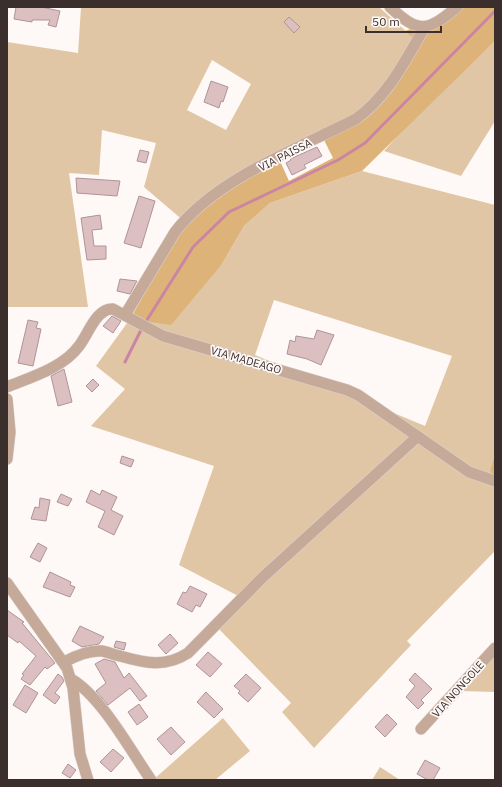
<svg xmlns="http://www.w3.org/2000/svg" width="502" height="787" viewBox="0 0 502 787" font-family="'IBM Plex Sans',sans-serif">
  <rect width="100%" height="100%" fill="#fef8f7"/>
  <path fill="#e0c6a4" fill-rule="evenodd" d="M78 7H379L417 41 364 120 280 161 185 222 144 187 156 143 102 130 99 175 69 173 88 307H7V42L78 53 81 8ZM212 60 251 84 226 130 187 110Z
    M495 41V121L461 176 384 151 411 121Z
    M362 171 495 205V453L490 470 495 491V551L407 641 411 645 314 748 282 712 291 703 217 627 244 599 179 565 214 466 91 426 125 389 96 366 130 319 222 264 244 226 270 203ZM274 300 452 356 425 426 255 355Z
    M495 652V692L460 691Z
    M223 718 250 751 215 780H153Z
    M380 767 400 780H372Z"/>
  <path fill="#deb379" d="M452 7H495V41L362 171 270 203 244 226 222 264 171 325 130 319 185 222 234 186 280 161 289 181 333 158 324 140 364 120 416 41 405 31 437 19Z
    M495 453V491L490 470Z"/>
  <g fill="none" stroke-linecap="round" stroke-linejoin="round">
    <path stroke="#ca86a1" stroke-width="3" d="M145 323 193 247 229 212 338 160 365 143 495 11
      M125 362 142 328"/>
  </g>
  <path fill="#dcbfc1" stroke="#af9496" d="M16 7H41L60 11 56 27 48 25 50 20H32V22L14 19Z
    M289 17 300 27 294 33 284 22Z
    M211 81 228 87 223 102 221 101 219 108 204 102Z
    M317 147 322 156 304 165 306 168 292 175 286 163 291 160 290 159Z
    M140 150 149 152 146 163 137 161Z
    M76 178 120 181 117 196 77 193Z
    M139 196 155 201 141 248 124 243Z
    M100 215 102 229 92 230 94 246H106V259L87 260 81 218Z
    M120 279 137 281 130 294 117 291Z
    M112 316 121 321 113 333 103 326Z
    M28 320 38 322 36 328 41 329 33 366 18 363Z
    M317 330 334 335 321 365 307 359 287 354 290 340 295 342 296 336 314 339Z
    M64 369 72 402 58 406 51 376Z
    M93 379 99 385 92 392 86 386Z
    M122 456 134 460 131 467 120 463Z
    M91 490 100 495 102 490 117 497 111 510 123 516 114 535 98 527 105 511 86 502Z
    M61 494 72 499 68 506 57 502Z
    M40 498 50 500 46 521 31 519 35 507 39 508Z
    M38 543 47 548 40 562 30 557Z
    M50 572 71 582 70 585 75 587 70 597 43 587Z
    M190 586 207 594 200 607 196 605 192 612 177 604 183 592 186 593Z
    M7 610 24 622 22 623 55 663 47 669 45 667 30 685 21 679 24 675 22 674 36 656 19 641 18 643 7 635Z
    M80 626 104 637 99 644 82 647 72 641Z
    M170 634 178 643 166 654 158 645Z
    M116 641 126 643 124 650 114 647Z
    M208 652 222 664 210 677 196 665Z
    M104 659 115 662 124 678 129 673 147 696 140 701 130 688 108 705 96 691 106 683 95 664Z
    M415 673 432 689 421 700 424 703 418 709 406 697 415 686 409 680Z
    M58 674 62 677 64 681 55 693 60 697 55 704 43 695Z
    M246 674 261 688 248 702 238 693 240 691 234 686Z
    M25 685 38 693 26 713 13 705Z
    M206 692 223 709 214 718 197 702Z
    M139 704 148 717 137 725 128 712Z
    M387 714 397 724 385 737 375 727Z
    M171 727 185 742 171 755 157 739Z
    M113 749 124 758 111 772 100 762Z
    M425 760 440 768 433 780H428L417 774Z
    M68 764 76 770 70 778 62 773Z"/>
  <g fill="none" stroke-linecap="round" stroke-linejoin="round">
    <defs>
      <path id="minor" d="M390 7C419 34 427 32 457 7
        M125 315 175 232C215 179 297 149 356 119 389 95 404 62 425 27
        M7 387C31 377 63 368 79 346 88 335 96 308 113 309L163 336 347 390 358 395 469 472 495 481
        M7 399 10 432 7 459
        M7 583 67 668 73 688 80 754 88 780
        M64 662C75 656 89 650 102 651 108 652 114 655 120 656 145 663 165 668 188 653L263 577 417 437
        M71 679C101 696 131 751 151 780
        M421 729 495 648"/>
    </defs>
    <use href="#minor" stroke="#dbd4d2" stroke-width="12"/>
    <use href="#minor" stroke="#c6aa99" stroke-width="11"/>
  </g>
  <g text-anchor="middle" stroke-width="3.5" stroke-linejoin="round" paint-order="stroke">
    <g font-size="11" fill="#3a2f2c" stroke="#fef8f7">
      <text transform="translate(285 155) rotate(-27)" y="4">VIA PAISSA</text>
      <text transform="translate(246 360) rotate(16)" y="4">VIA MADEAGO</text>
      <text transform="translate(458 689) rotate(-48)" y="4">VIA NONGOLE</text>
    </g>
  </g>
  <rect width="502" height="787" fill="none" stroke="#3a2f2c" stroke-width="16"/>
  <path d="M366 26v6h75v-6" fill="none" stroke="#3a2f2c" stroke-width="2"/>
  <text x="372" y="26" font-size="12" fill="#3a2f2c" stroke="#fef8f7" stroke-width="3" paint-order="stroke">50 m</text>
</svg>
